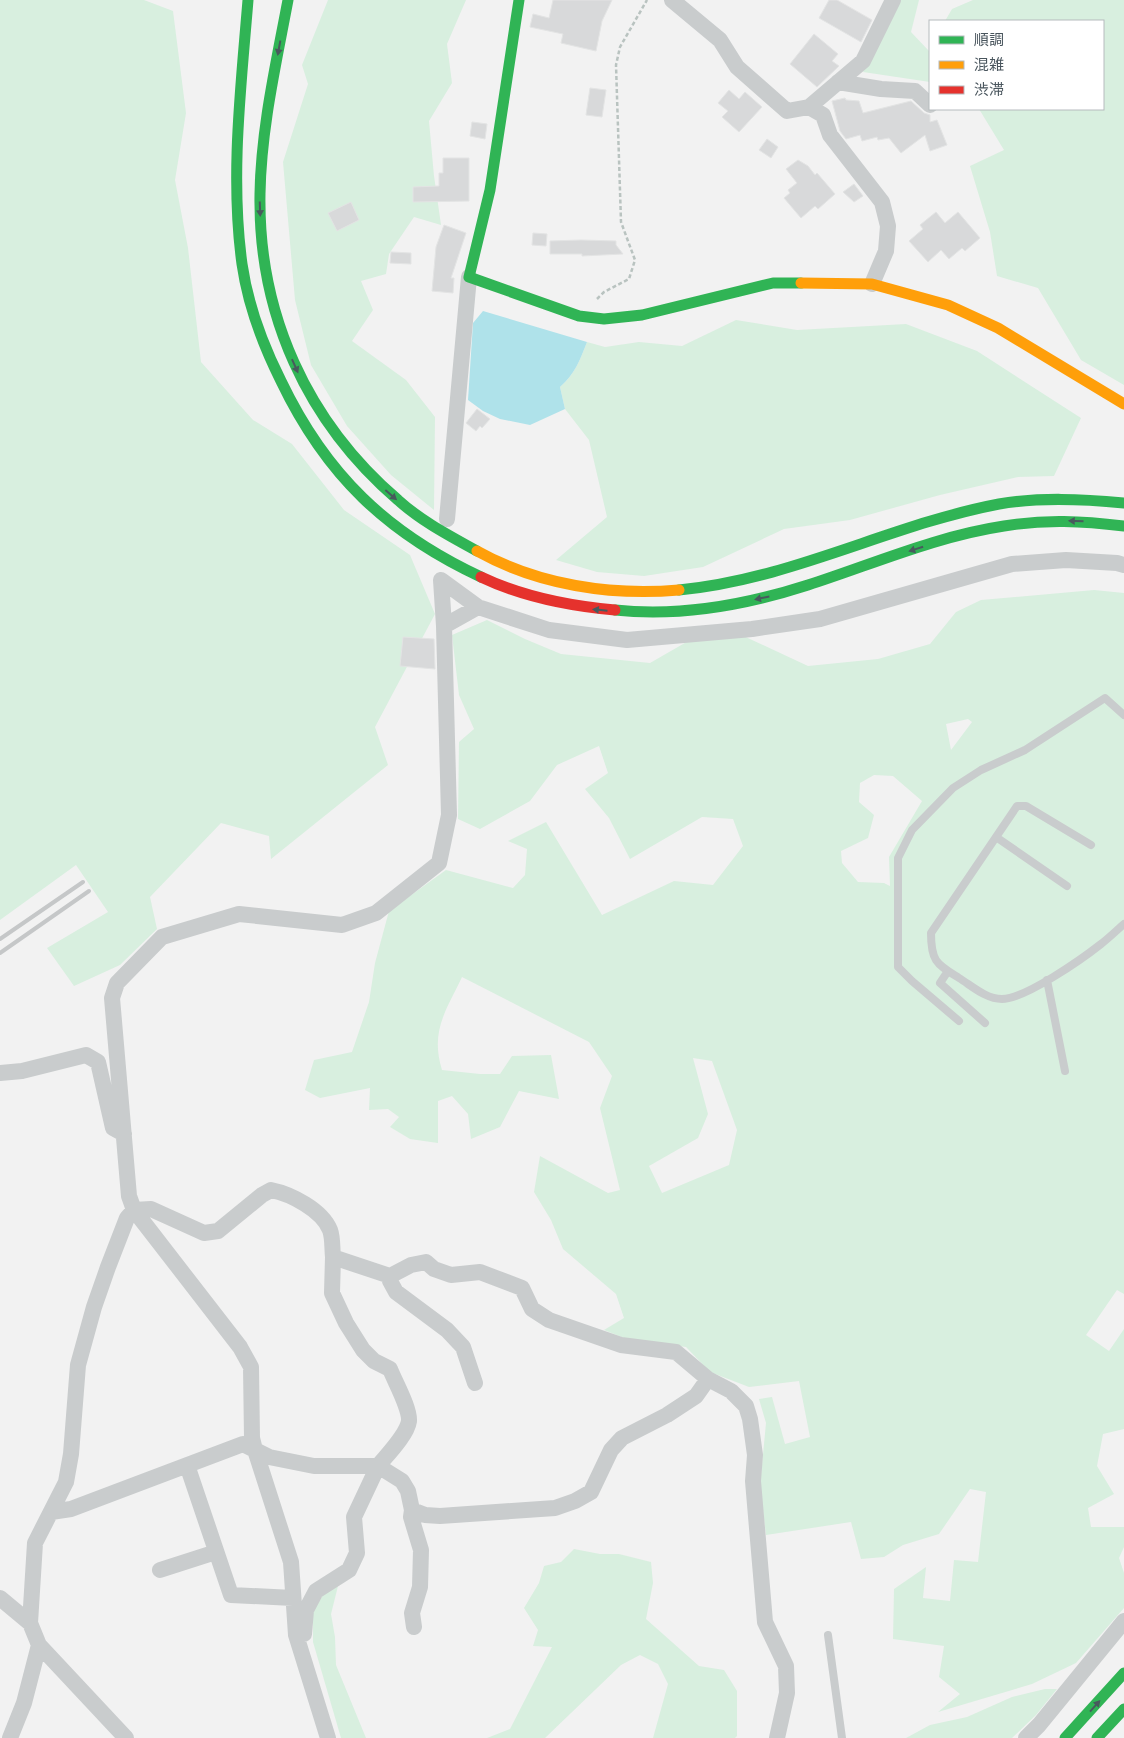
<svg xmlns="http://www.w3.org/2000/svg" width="1124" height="1738" viewBox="0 0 1124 1738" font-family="Signika,'Noto Sans JP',sans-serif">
  <rect width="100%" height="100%" fill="#f2f2f2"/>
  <path fill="#d8efdf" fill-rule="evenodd" d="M0 0H144L173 11 186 113 175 180 188 248 201 362 253 420 292 444 344 510 410 555 435 614 375 727 388 765 271 859 269 836 221 823 150 897 157 929 120 965 74 986 47 948 108 912 76 865 0 920Z
    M328 0H466L447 44 452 83 429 121 434 176 441 225 414 217 389 254 386 274 361 281 373 310 352 341 406 380 435 417 434 510 391 475 347 426 311 365 295 300 283 162 308 84 302 65Z
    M899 0H919L911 32 929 51 930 49V82L863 72Z
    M973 0H1124V385L1081 360 1038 288 997 276 990 232 970 166 1004 150 979 109H1103V21H945L952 9Z
    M736 320 797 330 906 324 977 351 1081 418 1054 476 1018 477 940 495 850 520 784 529 703 567 644 576 597 572 556 560 607 517 589 440 565 409 560 387C575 374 580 360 587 342L605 347 639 342 682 346Z
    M1094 590 1124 593V1294L1117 1290 1086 1335 1109 1351 1124 1329V1429L1103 1434 1097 1466 1114 1494 1088 1508 1091 1527H1124V1547L1119 1558 1124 1573V1608L1076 1663 1032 1684 938 1712 960 1694 939 1677 944 1646 893 1639 894 1589 926 1567 923 1598 950 1601 954 1560 978 1562 986 1492 970 1489 939 1534 903 1545 884 1557 861 1559 851 1522 766 1535 760 1486 766 1423 759 1399 772 1397 785 1444 810 1437 799 1381 749 1387 710 1372 686 1347 624 1338 604 1330 624 1318 616 1294 563 1249 551 1220 534 1192 540 1156 608 1193 620 1190 600 1108 612 1076 589 1042 462 977C446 1011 430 1031 442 1070L480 1074H500L512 1056 551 1055 559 1099 519 1091 500 1127 471 1139 468 1114 452 1096 438 1101V1143L410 1139 390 1127 399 1117 388 1109 369 1110 370 1088 320 1098 305 1090 314 1060 352 1052 369 1002 375 963 389 911 446 870 513 888 525 875 527 849 508 841 546 822 602 915 674 881 713 885 743 846 733 819 702 817 630 859 609 818 585 789 608 773 599 746 557 765 530 801 480 829 458 819 459 742 474 729 459 695 452 635 487 620 525 639 561 654 650 663 690 640 737 633 808 666 878 659 930 644 956 612 981 600ZM968 719 972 722 951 750 946 724ZM874 775 893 776 922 801 889 857 890 886 884 883 858 882 842 863 841 851 868 838 874 815 859 802 860 783ZM693 1058 712 1061 737 1130 729 1165 662 1193 649 1166 698 1138 708 1114Z
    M574 1549 600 1554H619L651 1562 653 1583 646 1619 699 1666 724 1670 737 1691V1736L735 1738H653L668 1684 658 1664 640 1655 621 1665 545 1738H487L510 1729 552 1647 533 1646 538 1630 524 1608 539 1583 544 1566 561 1562Z
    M338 1586 331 1614 335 1637 336 1665 366 1738H341L313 1642V1611L323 1595Z
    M1045 1689H1057L1036 1715 1012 1738H906L930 1725 967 1717 1012 1697Z"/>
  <path fill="#afe2ea" d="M483 311 587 342C580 360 575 374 560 387L565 409 530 425 500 419 483 411 468 400 473 323Z"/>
  <path fill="#d8d9da" stroke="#e3e4e4" d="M553 0H612L602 21 596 51 561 43 563 34 530 27 533 14 549 18Z
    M829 0H837L872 20 861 42 819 18Z
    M814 34 838 54 832 61 839 66 817 87 790 64Z
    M590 88 606 90 602 117 586 115Z
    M729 90 739 99 745 92 762 107 739 132 722 117 728 111 718 103Z
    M845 98 846 100 859 101 863 113 911 101 924 113 930 115V122L937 120 947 145 930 151 925 135 901 153 889 138 878 140 877 137 862 141 860 135 846 139 840 131 832 101Z
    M472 122 487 124 485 139 470 136Z
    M767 139 778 147 771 158 759 150Z
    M443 158H469V201L413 202V187L439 186V173H443Z
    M798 160 808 166 815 175 817 173 835 194 818 209 815 206 801 218 784 198 790 193 788 190 797 183 786 169Z
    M854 184 863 196 854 202 843 192Z
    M351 202 359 220 337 231 328 213Z
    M936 212 945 223 958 212 980 238 965 251 962 248 949 259 941 250 928 262 909 241 923 229 920 225Z
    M444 225 466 233 451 278H454L453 293 432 291 436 247Z
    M533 233 547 234 546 246 532 245Z
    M581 240 616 241V245L623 254 582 256V254H550V241Z
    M391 252 411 253V264L390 263Z
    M477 409 490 419 482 428 480 426 476 431 466 423Z
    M403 637 434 639 435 669 400 666Z"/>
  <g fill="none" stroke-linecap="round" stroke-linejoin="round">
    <path stroke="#b9c3c0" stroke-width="2.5" stroke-dasharray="4 2.5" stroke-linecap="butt" d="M597 299 604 292 629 279 635 260 621 222 616 65 620 47 647 0"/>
    <path stroke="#c9cccd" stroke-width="8" d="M996 837 1067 886
      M1091 845 1026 806H1017L931 933C931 962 937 964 959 978 972 986 986 999 1002 999 1025 999 1082 959 1101 944 1109 938 1117 930 1124 924
      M948 971 940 983 985 1023
      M1047 980 1065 1071
      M959 1021 912 981 898 967V858L912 830 953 788 981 770 1025 750 1105 698 1124 715
      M828 1635 842 1738"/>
    <path stroke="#c9cccd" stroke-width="16" d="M672 0 720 40 737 67 787 111 809 107 823 115 830 135 882 202 888 226 886 251 872 284
      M838 82 881 89 915 91 930 105
      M809 107 863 61 893 0
      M447 519 469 277
      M441 580 478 607 549 630 627 640 752 629 820 619 1012 564 1066 560 1117 563 1124 565
      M441 580 444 626
      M0 1073 22 1071 86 1055 98 1062 113 1128 124 1134
      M390 1276V1281L396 1292 447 1330 463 1347 475 1383
      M187 1465 231 1595 293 1598
      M412 1510 425 1515 440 1516 555 1508 575 1501 591 1492 611 1450 622 1438 667 1415 696 1396 708 1379
      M51 1512 71 1509 243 1444 269 1457 314 1466H378C387 1455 407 1435 409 1421 410 1408 395 1382 390 1369L374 1361 363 1350 346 1323 332 1293 333 1257
      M160 1570 216 1552
      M0 1598 30 1623
      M304 1634 306 1610 316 1591 349 1570 357 1553 354 1517 378 1466 402 1481 408 1491 412 1510 411 1517 421 1550 420 1587 412 1613 414 1627
      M10 1738 24 1703 39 1645
      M126 1738 39 1645 30 1623 35 1543 66 1482 71 1454 78 1365 94 1307 108 1267 127 1218 134 1210 151 1209 204 1233 218 1231 262 1195 271 1190C291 1194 322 1210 330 1230 333 1238 332 1249 333 1257L390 1276 411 1265 426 1262 434 1269 451 1275 480 1272 522 1288 532 1309 549 1320 621 1345 676 1352 708 1379 731 1391 746 1406 750 1419 755 1455 753 1481 765 1622 786 1666 787 1693 777 1738
      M328 1738 296 1635 291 1562 255 1450 252 1438 251 1367 240 1347 134 1210 129 1196 112 998 117 983 162 937 239 914 342 925 376 913 439 863 449 815 444 626 478 607
      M1026 1738 1039 1725 1124 1621"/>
    <path stroke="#30b455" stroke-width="11" d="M248 0C241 87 230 176 242 264 248 306 262 343 281 381 326 475 387 533 481 577
      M288 0C276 64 261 129 260 194 258 314 307 422 398 500 421 521 450 536 477 551
      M519 0 490 190 469 277 579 316 604 319 642 315 773 283H801
      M679 590C793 579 889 525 999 504 1040 497 1082 499 1124 503
      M615 610C680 617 746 605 808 585 873 564 937 536 1004 526 1045 519 1083 521 1124 526
      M1065 1738 1124 1673
      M1097 1738 1124 1709"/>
    <path stroke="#ff9f0a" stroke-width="11" d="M801 283 872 284 948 305 998 328 1124 404
      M477 551C538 585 611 596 679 590"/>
    <path stroke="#e5322d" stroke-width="11" d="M481 577C523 597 569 606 615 610"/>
    <path stroke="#c5c7c8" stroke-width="4" d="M0 939 83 882
      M0 953 89 891"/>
  </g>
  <defs><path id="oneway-solid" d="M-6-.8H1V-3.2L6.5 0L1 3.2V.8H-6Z" transform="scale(1.25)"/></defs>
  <g fill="#485a5d">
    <use href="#oneway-solid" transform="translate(279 48) rotate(100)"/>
    <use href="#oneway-solid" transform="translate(260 209) rotate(88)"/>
    <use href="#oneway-solid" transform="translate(295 366) rotate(66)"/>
    <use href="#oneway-solid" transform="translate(391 495) rotate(41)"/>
    <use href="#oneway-solid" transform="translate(1076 521) rotate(-179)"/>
    <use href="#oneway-solid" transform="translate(916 549) rotate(162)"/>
    <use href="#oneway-solid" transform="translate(762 598) rotate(168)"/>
    <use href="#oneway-solid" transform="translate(600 610) rotate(-174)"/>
    <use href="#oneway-solid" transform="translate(1095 1706) rotate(-48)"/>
  </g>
  <rect x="929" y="20" width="175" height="90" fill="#ffffff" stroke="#b6bbbe"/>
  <rect x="939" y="36" width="25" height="8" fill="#30b455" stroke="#b6bbbe"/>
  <text x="974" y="45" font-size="15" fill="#49555d">順調</text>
  <rect x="939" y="61" width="25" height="8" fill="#ff9f0a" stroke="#b6bbbe"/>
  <text x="974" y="70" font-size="15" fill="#49555d">混雑</text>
  <rect x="939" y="86" width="25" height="8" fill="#e5322d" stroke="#b6bbbe"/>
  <text x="974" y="95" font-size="15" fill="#49555d">渋滞</text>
</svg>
